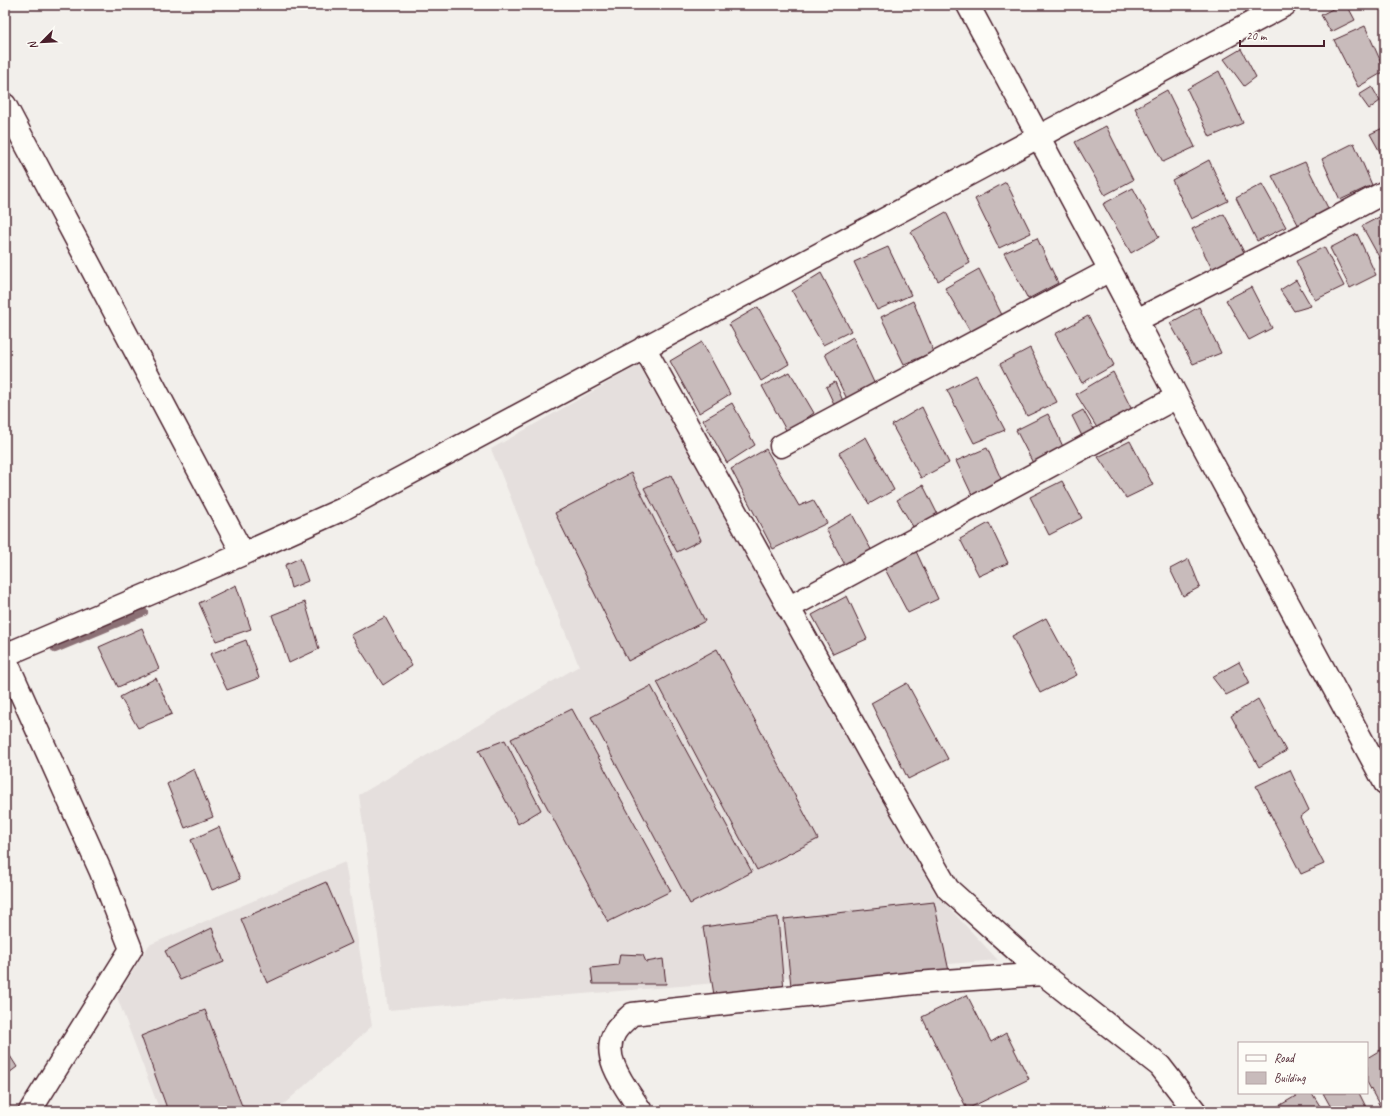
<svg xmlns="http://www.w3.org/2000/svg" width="1390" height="1116" viewBox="0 0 1390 1116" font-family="Caveat,sans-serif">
  <rect width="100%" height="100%" fill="#f2efeb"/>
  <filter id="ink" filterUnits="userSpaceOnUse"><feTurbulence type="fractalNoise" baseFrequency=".025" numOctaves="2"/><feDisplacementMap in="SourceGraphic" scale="8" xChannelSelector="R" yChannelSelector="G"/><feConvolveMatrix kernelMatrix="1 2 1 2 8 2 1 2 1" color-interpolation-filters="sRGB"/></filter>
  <g filter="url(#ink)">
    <path fill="#e5dfdd" d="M639 365 935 893 998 960 388 1010 359 795 579 666 491 449Z
      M345 862 372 1026 276 1111H160L117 997 149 945Z"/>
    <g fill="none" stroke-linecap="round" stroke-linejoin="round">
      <path stroke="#8b6f75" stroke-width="8" d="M55 649 144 612"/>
    </g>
    <path fill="#c8bbbb" stroke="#4a1f2b" d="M1340 5H1347L1355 20 1331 32 1321 15Z
      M1365 26 1385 71 1358 87 1334 40Z
      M1241 49 1256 77 1244 86 1224 59Z
      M1219 71 1243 123 1210 137 1187 89Z
      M1372 87 1380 101 1369 109 1359 95Z
      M1167 90 1195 147 1163 162 1135 108Z
      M1106 126 1133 180 1105 195 1075 142Z
      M1385 127V161L1370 134Z
      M1354 143 1372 185 1340 200 1322 159Z
      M1209 160 1228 201 1191 219 1172 180Z
      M1305 162 1330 212 1300 228 1272 176Z
      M1006 182 1031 233 999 248 975 199Z
      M1262 184 1286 227 1257 241 1236 198Z
      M1133 188 1159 237 1131 253 1103 204Z
      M946 212 970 263 938 281 911 232Z
      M1224 214 1246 256 1213 271 1192 229Z
      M1385 214V266H1384L1362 226Z
      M1357 234 1376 275 1350 288 1330 248Z
      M1037 238 1058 283 1028 299 1004 253Z
      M888 247 911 295 877 310 854 262Z
      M1324 247 1344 286 1315 300 1296 261Z
      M979 269 1002 315 971 333 945 288Z
      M821 273 851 331 823 345 792 291Z
      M1296 280 1311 306 1294 311 1280 290Z
      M1251 287 1272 328 1249 340 1226 300Z
      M913 301 934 352 904 364 881 317Z
      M758 307 789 364 761 381 729 324Z
      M1199 307 1221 353 1193 364 1170 323Z
      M1088 316 1114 365 1082 383 1055 334Z
      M853 337 877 389 849 403 825 354Z
      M702 342 730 394 699 413 670 361Z
      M1030 348 1057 402 1027 416 1000 364Z
      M790 372 814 413 787 432 762 386Z
      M1113 372 1132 410 1099 431 1076 394Z
      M976 375 1005 430 974 443 947 390Z
      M835 382 843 401 834 404 826 387Z
      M732 403 755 445 727 463 703 420Z
      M922 407 949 463 921 478 892 425Z
      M1083 410 1096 433 1083 438 1072 416Z
      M1048 414 1065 451 1035 467 1016 430Z
      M866 437 894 490 869 504 839 453Z
      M1130 441 1153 485 1126 498 1098 457Z
      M987 448 1002 481 973 497 956 461Z
      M766 449 799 506 813 500 827 523 773 549 731 469Z
      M631 473 705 621 628 661 555 513Z
      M671 475 701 540 677 552 644 488Z
      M1062 481 1082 518 1049 535 1030 497Z
      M923 485 939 517 915 530 897 500Z
      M852 514 873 553 845 565 826 529Z
      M989 523 1008 563 979 576 960 539Z
      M915 549 938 599 908 613 885 569Z
      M300 558 308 581 291 588 285 565Z
      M1189 559 1200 587 1183 596 1170 569Z
      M236 585 251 629 216 641 199 603Z
      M847 596 867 639 833 654 812 615Z
      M305 602 319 649 289 663 272 615Z
      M385 617 412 666 383 685 351 635Z
      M1046 618 1077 675 1040 693 1012 636Z
      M142 628 159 669 118 687 99 647Z
      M246 640 259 678 227 690 210 654Z
      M717 649 818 839 757 870 657 682Z
      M1239 662 1250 683 1226 695 1212 677Z
      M156 678 172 714 138 728 120 697Z
      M907 683 948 759 908 779 871 703Z
      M651 686 752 872 690 904 591 717Z
      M1258 699 1286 751 1259 767 1231 716Z
      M572 709 671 891 608 922 511 739Z
      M505 740 541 810 518 824 479 750Z
      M194 769 213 817 185 828 167 784Z
      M1290 770 1309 810 1300 817 1324 864 1301 874 1256 786Z
      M219 827 240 879 212 890 191 840Z
      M326 882 352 943 267 983 241 919Z
      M934 902 949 971 791 986 784 919Z
      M778 917 784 990 714 995 703 927Z
      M212 928 224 962 180 980 165 951Z
      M620 954 643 955 646 962 663 959 666 984H593L591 968 618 965Z
      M967 995 991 1042 1006 1033 1029 1079 967 1109 922 1017Z
      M205 1010 244 1111H168L141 1036Z
      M5 1048 17 1067 5 1076Z
      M1382 1049 1385 1054V1109L1382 1110 1367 1082V1058Z
      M1301 1093H1312L1323 1111H1279L1277 1107Z
      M1323 1093H1359L1368 1111H1333Z"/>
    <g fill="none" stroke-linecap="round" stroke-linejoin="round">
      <defs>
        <path id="minor" d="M968 5 1110 270 1177 397 1385 783
          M5 105 243 554
          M1137 320 1306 234 1385 192
          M644 347 876 765 948 889 1043 974 1160 1066 1195 1111
          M781 446 1110 270
          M788 608 1177 397
          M5 655 243 554 343 509 1285 5
          M5 658 101 872 131 949 30 1111
          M641 1111C628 1090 599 1057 615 1032 619 1025 627 1019 632 1014L916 983 1043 974"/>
      </defs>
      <use href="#minor" stroke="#4a1f2b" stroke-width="25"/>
      <use href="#minor" stroke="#fdfcf7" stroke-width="22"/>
    </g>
  </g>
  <rect width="1390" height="1116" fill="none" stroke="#fdfcf7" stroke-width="20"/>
  <rect x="10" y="10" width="1370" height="1096" fill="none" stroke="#4a1f2b" stroke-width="1.5" filter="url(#ink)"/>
  <rect x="1238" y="1042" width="130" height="52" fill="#fdfcf7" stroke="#b5a4a5"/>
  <rect x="1246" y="1055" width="20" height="6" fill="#fdfcf7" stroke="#b5a4a5"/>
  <text x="1274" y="1062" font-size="12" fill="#4a1f2b">Road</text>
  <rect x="1246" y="1072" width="20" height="12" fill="#c8bbbb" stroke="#b5a4a5"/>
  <text x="1274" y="1082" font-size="12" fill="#4a1f2b">Building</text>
  <g transform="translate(42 42) rotate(246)" stroke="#fdfcf7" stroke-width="3" paint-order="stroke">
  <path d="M0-3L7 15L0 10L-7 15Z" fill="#4a1f2b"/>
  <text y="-6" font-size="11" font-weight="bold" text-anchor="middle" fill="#4a1f2b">N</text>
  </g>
  <path d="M1240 40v6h84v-6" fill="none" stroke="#4a1f2b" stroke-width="2"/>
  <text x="1246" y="40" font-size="12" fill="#4a1f2b" stroke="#fdfcf7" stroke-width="3" paint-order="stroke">20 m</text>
</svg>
